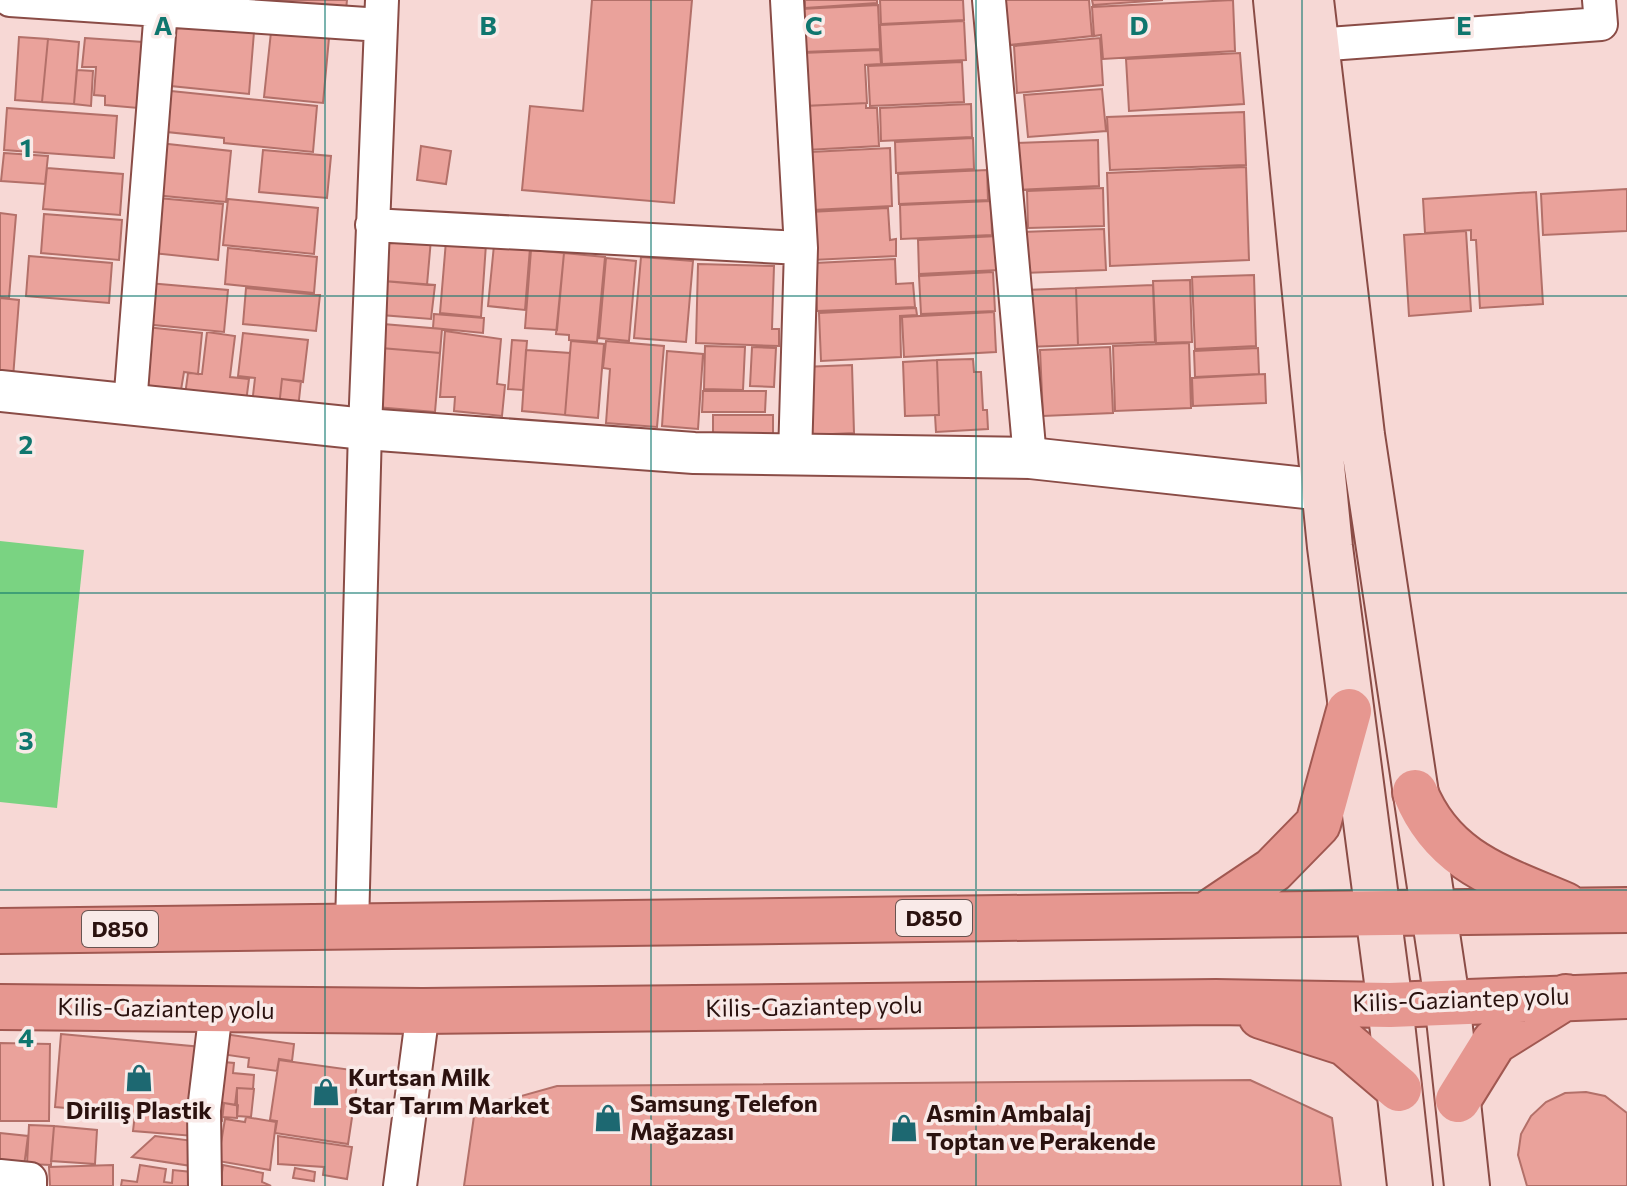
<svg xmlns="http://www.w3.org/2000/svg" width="1627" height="1186" viewBox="0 0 1627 1186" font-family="Commissioner,sans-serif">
  <rect width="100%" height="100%" fill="#f7d8d5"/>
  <path fill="#7ad382" d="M0 541 84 550 57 808 0 802Z"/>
  <path fill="#eaa29b" stroke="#b37069" stroke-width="2" d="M279 0H347L346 10 278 4Z
    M592 0H692L674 203 522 190 530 106 583 111Z
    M805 0H877V3L805 8Z
    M880 0H963L964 20 881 24Z
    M1004 0H1089L1092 36 1009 45Z
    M1092 0H1163L1093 5Z
    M1233 0 1235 51 1103 59 1101 35 1094 36 1092 7Z
    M878 5 880 49 803 52 801 9Z
    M964 21 966 60 882 64 880 25Z
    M167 24 254 32 249 94 161 85Z
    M271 32 329 38 323 103 264 97Z
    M19 37 48 39 42 102 15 100Z
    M85 38 143 42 138 108 105 105V96L94 95 96 67H82Z
    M1100 38 1103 85 1017 93 1014 46Z
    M48 39 79 42 74 104 42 102Z
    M880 50 881 64 865 65 867 103 803 106 801 53Z
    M1240 53 1244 104 1129 111 1126 59Z
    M962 62 964 102 870 106 868 66Z
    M77 70 93 71 91 106 74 104Z
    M1102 89 1106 131 1028 137 1024 95Z
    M171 91 317 106 313 152 224 143V138L167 132Z
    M866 103V108H877L879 146 806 150 805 106Z
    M971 104 972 137 881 141 880 108Z
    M7 108 117 116 114 158 4 150Z
    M1244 112 1246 165 1110 170 1107 117Z
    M973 138 974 169 896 173 895 142Z
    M1098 140 1099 186 1016 190 1015 143Z
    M159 143 231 151 226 202 154 195Z
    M421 146 451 151 446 184 417 180Z
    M890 148 892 206 812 210 810 152Z
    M263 150 331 156 327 198 259 192Z
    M4 153 48 156 45 184 1 181Z
    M1246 167 1249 260 1110 266 1107 173Z
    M47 168 123 174 120 215 43 209Z
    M987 170 988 200 899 204 898 174Z
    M1103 188 1104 226 1028 228 1027 191Z
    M1627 189V231L1543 235 1541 194Z
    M1536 192 1543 304 1480 308 1476 240H1471V230L1425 233 1423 199Z
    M158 198 223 204 218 260 153 253Z
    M228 199 318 208 314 254 223 245Z
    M991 201 992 235 901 239 900 205Z
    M888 208 890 240 896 239V256L812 260 809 212Z
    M0 213 16 215 9 298 0 297Z
    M44 214 122 220 119 260 41 253Z
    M1104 229 1106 270 1023 273 1022 232Z
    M1466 231 1471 311 1409 316 1404 235Z
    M388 235 431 239 427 285 384 281Z
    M998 236 999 270 919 274 918 240Z
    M446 241 486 244 481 317 440 313Z
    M494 245 530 248 525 310 488 306Z
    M228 248 317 257 314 293 225 284Z
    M531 250 564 253 557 330 525 328Z
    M564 253 605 257 597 342 569 340V335L556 334Z
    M29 256 112 263 109 303 26 296Z
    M641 257 693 261 686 342 634 338Z
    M606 258 636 261 629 341 599 338Z
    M895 259 896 284 913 283 915 307 817 311 815 263Z
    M698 264 774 266 772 329H779V346L696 343Z
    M993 272 995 311 921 314 919 276Z
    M1254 275 1256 346 1195 349 1192 277Z
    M1190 280 1192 342 1156 343 1153 281Z
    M384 281 435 285 431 319 381 315Z
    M148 283 228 290 224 332 144 324Z
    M1153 285 1155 342 1078 345 1076 288Z
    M246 288 320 295 316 331 243 324Z
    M1076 288 1078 345 1027 347 1025 290Z
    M0 298 19 300 13 378 0 377Z
    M916 308 917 315 900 316 901 357 821 361 819 313Z
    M994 312 996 352 904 357 902 317Z
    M434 314 484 318 483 333 433 328Z
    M383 324 442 329 440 353 381 348Z
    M146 327 202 333 198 374 184 372 181 390 139 386Z
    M445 331 501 339 497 384 505 385 502 416 454 411 455 397H440Z
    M207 332 235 336 230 377 249 379 246 402 185 395 188 373 202 374Z
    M243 333 308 340 303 382 282 379 279 407 252 404 255 378 238 376Z
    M512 340 527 341 523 390 508 389Z
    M571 341 604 344 598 418 565 415Z
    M606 341 664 346 657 427 606 423 610 369 603 368Z
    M1189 343 1191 408 1115 411 1113 346Z
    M705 346 745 347 743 390 704 389Z
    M752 347 776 348 774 387 750 386Z
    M1110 347 1113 413 1043 416 1040 350Z
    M381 348 440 353 435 412 376 407Z
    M1258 348 1259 374 1195 377 1194 351Z
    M526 350 570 353 565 415 522 411Z
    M667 351 703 354 698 429 662 426Z
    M973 359 974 372H981L983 410H987L988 429 936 432 935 415H939L937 360Z
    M937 360 939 415 905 416 903 362Z
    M852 365 854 433 811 435 802 367Z
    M1265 374 1266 403 1193 406 1192 378Z
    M282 379 301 381 298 409 279 407Z
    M703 391H766L765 412H702Z
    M713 415H773V445H713Z
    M61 1034 202 1047 194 1136 133 1131 135 1114 55 1107Z
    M224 1034 294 1044 292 1061 279 1059 277 1071 248 1067 249 1058 221 1054Z
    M0 1043 50 1044 49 1121H0Z
    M279 1060 359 1071 348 1144 275 1133 277 1121 270 1120Z
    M213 1061 234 1063 233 1073 254 1075 253 1089 237 1088 235 1105 224 1103 222 1121 206 1119Z
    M1250 1080 1332 1118 1341 1186H464L475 1109 557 1086Z
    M237 1088 254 1089 251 1117 237 1116Z
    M1586 1092 1605 1096 1627 1113V1186H1527L1518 1155 1521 1134 1531 1116 1546 1102 1565 1093Z
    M224 1103 238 1105 237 1118 222 1117Z
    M246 1117 276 1122 270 1170 218 1161 225 1119 245 1122Z
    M29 1125 54 1126 51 1165 27 1164Z
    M54 1126 97 1130 95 1164 51 1161Z
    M0 1133 28 1136 23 1174 0 1171Z
    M155 1136 201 1142 198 1167 132 1157Z
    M278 1136 352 1147 347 1179 323 1175 324 1167 278 1164Z
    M113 1165V1186H50L49 1167Z
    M140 1165 166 1169 164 1182 172 1183 173 1170 192 1172 190 1186H121L122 1180 137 1182Z
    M223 1165 263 1173 262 1182 271 1186H220Z
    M295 1168 315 1172 314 1181 293 1178Z"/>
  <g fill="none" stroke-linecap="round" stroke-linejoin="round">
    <defs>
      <path id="minor" d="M10 0 381 25
        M787 0 801 248 795 457
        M989 0 1030 458
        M1315 45 1601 24 1599 0
        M372 225 801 248
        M130 405 161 9
        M352 926 365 429 382 0
        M0 1176 30 1179V1186
        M205 1186 204 1110 216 1010
        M400 1186 423 1011"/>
      <path id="tertiary" d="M0 391 365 429 694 453 1030 458 1324 490"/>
      <path id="secondary" d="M1276 0 1330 547 1390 1005 1410 1186
        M1311 0 1362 435 1447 1000 1467 1186"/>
      <path id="trunk" d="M1415 792C1443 862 1502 878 1565 905
        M1206 915 1273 870 1318 824 1349 711
        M0 931 1627 910
        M0 1007 423 1011 1216 1002 1390 1005 1627 996
        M1261 1016 1345 1043 1399 1089
        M1458 1100 1494 1042 1566 997"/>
    </defs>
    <use href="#minor" stroke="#8a4c46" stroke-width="36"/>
    <use href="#tertiary" stroke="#8a4c46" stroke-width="44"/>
    <use href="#secondary" stroke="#8a4c46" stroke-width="48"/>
    <use href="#trunk" stroke="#a15851" stroke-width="48"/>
    <use href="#minor" stroke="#fff" stroke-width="32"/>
    <use href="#tertiary" stroke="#fff" stroke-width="40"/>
    <use href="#secondary" stroke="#f6d8d5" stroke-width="44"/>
    <use href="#trunk" stroke="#e69790" stroke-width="44"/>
  </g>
  <path fill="none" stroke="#0f766e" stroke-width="2" stroke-opacity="0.55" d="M325 0V1186M651 0V1186M976 0V1186M1302 0V1186M0 296H1627M0 593H1627M0 890H1627"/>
  <defs>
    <symbol id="shop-bare" viewBox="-9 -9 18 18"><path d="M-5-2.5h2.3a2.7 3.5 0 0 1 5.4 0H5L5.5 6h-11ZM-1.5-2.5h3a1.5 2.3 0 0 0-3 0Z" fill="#1d6871" stroke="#f9eae8" stroke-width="2.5" paint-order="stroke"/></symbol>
  </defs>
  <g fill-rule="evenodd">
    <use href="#shop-bare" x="119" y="1058" width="40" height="40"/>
    <use href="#shop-bare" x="306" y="1072" width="40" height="40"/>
    <use href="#shop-bare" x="588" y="1098" width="40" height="40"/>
    <use href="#shop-bare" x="884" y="1108" width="40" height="40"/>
  </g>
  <g text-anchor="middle" stroke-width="7" stroke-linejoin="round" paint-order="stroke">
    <g fill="#f9eae8" stroke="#695350" stroke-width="2">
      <rect x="896" y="900" width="76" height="36" rx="6"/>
      <rect x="82" y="911" width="76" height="36" rx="6"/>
    </g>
    <g font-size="22" font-weight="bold" fill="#2b120f">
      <text x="934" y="926">D850</text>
      <text x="120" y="937">D850</text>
    </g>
    <g font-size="24" fill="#2b120f" stroke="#f9eae8">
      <text transform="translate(1461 1000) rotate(-2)" y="8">Kilis-Gaziantep yolu</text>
      <text transform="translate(814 1007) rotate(-1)" y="8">Kilis-Gaziantep yolu</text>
      <text transform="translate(166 1009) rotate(1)" y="8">Kilis-Gaziantep yolu</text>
    </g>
    <g font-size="24" font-weight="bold" fill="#2b120f" stroke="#f9eae8" text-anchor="start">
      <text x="348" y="1086">Kurtsan Milk<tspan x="348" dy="28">Star Tarım Market</tspan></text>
      <text x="630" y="1112">Samsung Telefon<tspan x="630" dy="28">Mağazası</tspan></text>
      <text x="139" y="1119" text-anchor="middle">Diriliş Plastik</text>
      <text x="926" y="1122">Asmin Ambalaj<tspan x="926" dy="28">Toptan ve Perakende</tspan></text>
    </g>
  </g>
  <g font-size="26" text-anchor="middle" font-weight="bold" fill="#0f766e" stroke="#f9eae8" stroke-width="7" stroke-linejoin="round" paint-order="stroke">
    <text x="163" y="35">A</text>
    <text x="488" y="35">B</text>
    <text x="814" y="35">C</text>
    <text x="1139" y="35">D</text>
    <text x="1464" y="35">E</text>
    <text x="26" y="157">1</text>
    <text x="26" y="454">2</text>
    <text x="26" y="750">3</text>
    <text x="26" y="1047">4</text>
  </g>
</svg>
